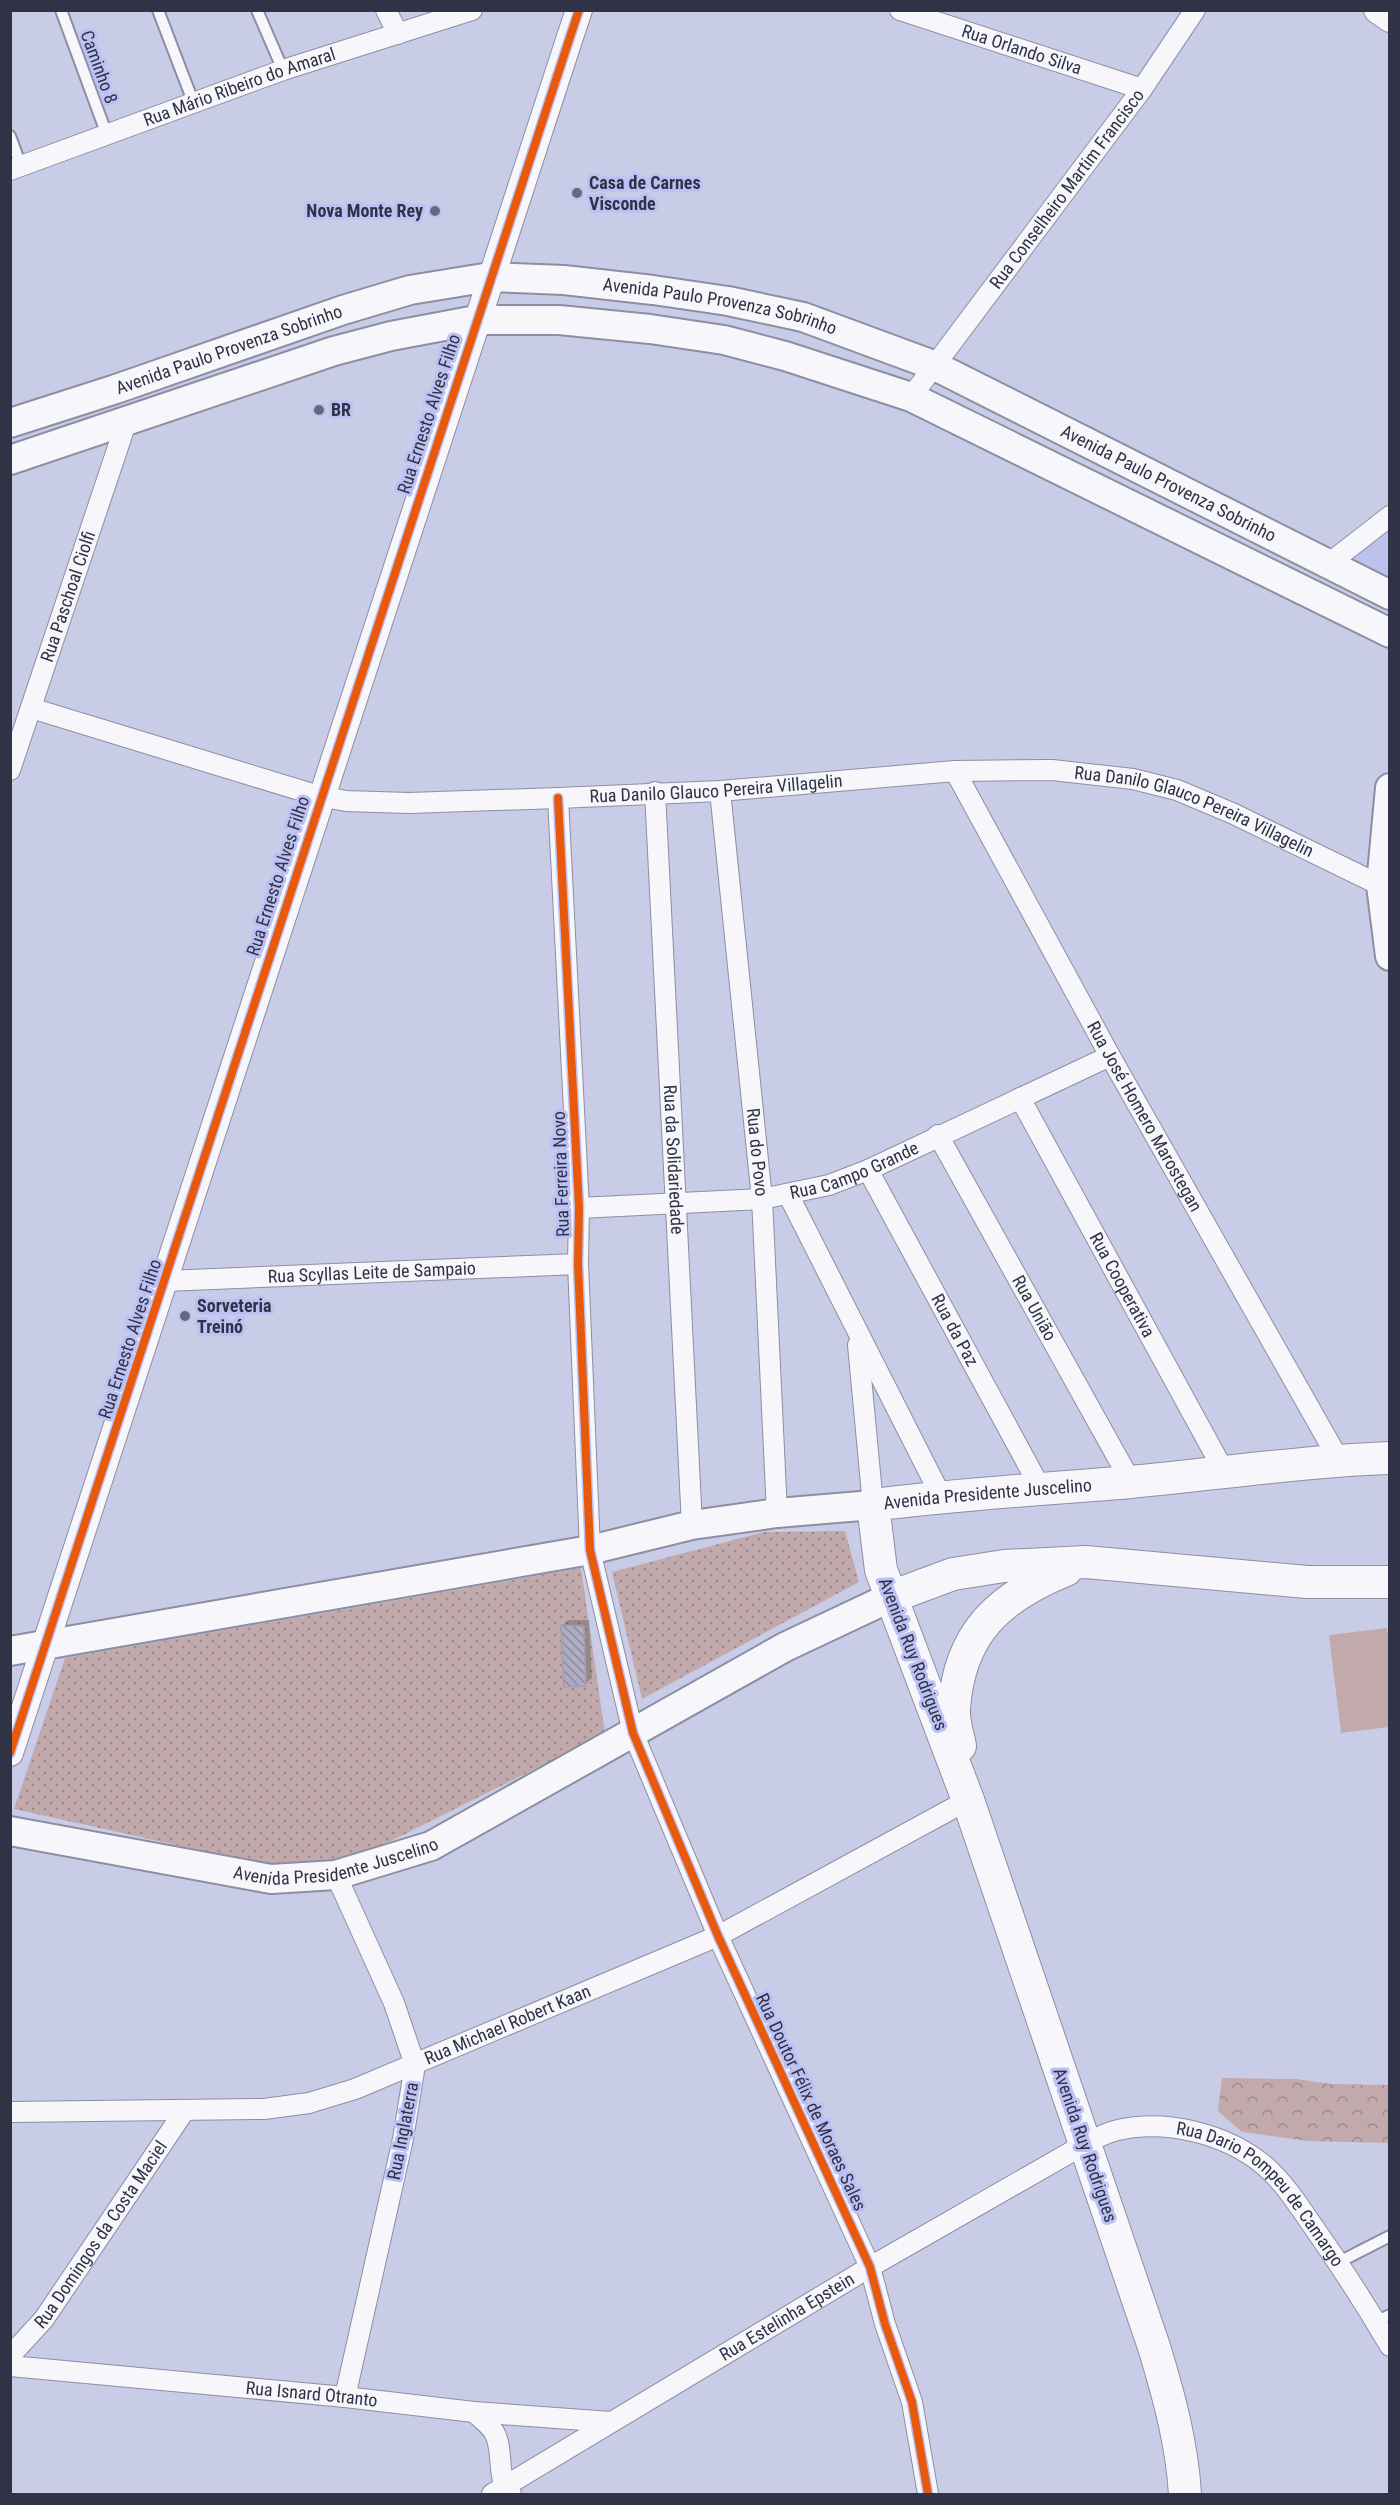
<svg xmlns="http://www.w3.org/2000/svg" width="1400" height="2505" viewBox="0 0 1400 2505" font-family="'Roboto Condensed',sans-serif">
  <defs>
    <pattern id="forest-crowns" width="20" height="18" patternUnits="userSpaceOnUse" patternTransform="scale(1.5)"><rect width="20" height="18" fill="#c1a9ac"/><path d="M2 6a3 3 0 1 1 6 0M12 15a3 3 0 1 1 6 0" fill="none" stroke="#9d8a8e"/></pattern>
    <pattern id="park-dots" width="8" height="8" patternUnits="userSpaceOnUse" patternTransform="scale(1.5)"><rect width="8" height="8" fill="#c1a9ac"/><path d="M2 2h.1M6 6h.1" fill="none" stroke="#9d8a8e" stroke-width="1.8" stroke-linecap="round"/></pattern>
    <pattern id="building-back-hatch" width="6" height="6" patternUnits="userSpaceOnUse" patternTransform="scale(1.5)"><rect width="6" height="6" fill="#aeabc2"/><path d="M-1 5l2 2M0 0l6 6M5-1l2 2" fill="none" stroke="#8e8c9f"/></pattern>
  </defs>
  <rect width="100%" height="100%" fill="#c9cce7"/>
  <path fill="#bdc2ed" d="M1389 522V584L1345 561Z"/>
  <path fill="#c1a9ac" d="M1387 1628 1390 1648 1389 1727 1341 1733 1329 1635Z"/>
  <path fill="url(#forest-crowns)" d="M1222 2078 1297 2079 1330 2084 1389 2085V2143L1308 2141 1242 2132 1218 2111Z"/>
  <path fill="url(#park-dots)" d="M845 1531 859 1582 642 1699 612 1572 764 1532Z
    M581 1568 605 1734 363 1855 319 1864H262L14 1809 65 1658Z"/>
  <path fill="#0003" d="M568 1620H589L592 1678 585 1684 562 1626Z"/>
  <path fill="url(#building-back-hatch)" stroke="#a09eb3" stroke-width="1.5" d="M561 1625 584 1626 586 1686 564 1687Z"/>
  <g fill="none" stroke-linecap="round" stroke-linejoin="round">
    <defs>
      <path id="service" d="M61 10 107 135
        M158 10 194 104
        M257 10 283 70
        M10 136 21 166
        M1339 2262 1390 2236
        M1375 2322 1390 2315"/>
      <g id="minor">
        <path d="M386 10 398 34"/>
        <path id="s1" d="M900 10 1142 89"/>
        <path id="s2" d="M10 170 283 70 472 10"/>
        <path id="s3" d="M911 397 1142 89 1195 10"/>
        <path d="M1327 565 1390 516"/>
        <path id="s4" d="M31 708 319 796 346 801 409 803 558 798 720 791 955 771 1052 770 1133 779 1177 790 1234 814 1390 890"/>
        <path id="s5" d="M10 770 126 423"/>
        <path id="s6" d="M955 771 1110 1056 1339 1460"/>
        <path id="s7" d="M720 791 762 1199 777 1513"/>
        <path id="s8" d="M655 792 692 1525"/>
        <path d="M558 798 579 1208 578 1264 590 1550 633 1733 718 1936 870 2267 885 2324 912 2402 928 2494"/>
        <path id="s9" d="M1020 1098 1225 1473"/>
        <path id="s10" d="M938 1135 1131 1482"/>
        <path id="s11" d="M868 1170 1041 1489"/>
        <path d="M788 1194 941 1496"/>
        <path id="s12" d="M579 1208 762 1199 829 1185 868 1170 1110 1056"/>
        <path id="s13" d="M165 1281 578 1264"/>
        <path d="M858 1345 873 1505"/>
        <path d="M336 1875 394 2003 415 2065 403 2139 345 2397"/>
        <path id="s14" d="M10 2112 264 2109 309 2103 355 2089 718 1936 968 1800"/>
        <path id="s15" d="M10 2356 44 2319 185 2110"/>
        <path id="s16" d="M10 2366 345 2397 474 2412 611 2422"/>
        <path d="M474 2412C480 2418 490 2425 494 2432 505 2451 495 2479 511 2494"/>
        <path id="s17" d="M492 2494 870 2267 1085 2144C1095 2139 1107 2132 1118 2130 1167 2119 1227 2134 1265 2166 1282 2181 1295 2200 1308 2219 1337 2260 1364 2302 1390 2346"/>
      </g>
      <path id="tertiary" d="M1377 10 1390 19
        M10 1753C199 1172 386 590 579 10"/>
      <g id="secondary">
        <path id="s18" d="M10 423 116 389 343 310 410 290 490 277 564 280 653 290 728 301 803 317 933 365 1390 595"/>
        <path d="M10 460 334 351 391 336 476 320H559L650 329 724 340 785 356 911 397 1390 633"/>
        <path d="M1390 788 1381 885 1390 956"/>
        <path d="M10 1651 590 1550 692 1525 777 1513 873 1505"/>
        <path id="s19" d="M10 1831 271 1879 336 1875 431 1846 785 1647 891 1597"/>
      </g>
      <g id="primary">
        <path d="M891 1597 953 1574 1004 1566 1086 1562 1307 1582H1390"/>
        <path d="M960 1746C958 1735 953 1721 954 1709 959 1633 999 1597 1066 1570"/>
        <path id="s20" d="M1185 2494C1182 2444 1169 2396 1154 2347L968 1800 881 1570 873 1505C959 1494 1045 1489 1131 1482 1217 1474 1303 1461 1390 1458"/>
      </g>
    </defs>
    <use href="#service" stroke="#8c8ea3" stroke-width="14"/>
    <use href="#minor" stroke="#8c8ea3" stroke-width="22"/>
    <use href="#tertiary" stroke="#8c8ea3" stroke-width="28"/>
    <use href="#secondary" stroke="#8c8ea3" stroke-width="32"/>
    <use href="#primary" stroke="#8c8ea3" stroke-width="34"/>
    <use href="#service" stroke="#f7f7fb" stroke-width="10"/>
    <use href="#minor" stroke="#f7f7fb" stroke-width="20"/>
    <use href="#tertiary" stroke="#f7f7fb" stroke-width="26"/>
    <use href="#secondary" stroke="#f7f7fb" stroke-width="28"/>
    <use href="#primary" stroke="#f7f7fb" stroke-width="32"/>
    <defs>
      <path id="cycleway" d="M558 798 579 1208 578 1264 590 1550 633 1733 718 1936 870 2267 885 2324 912 2402 928 2494
        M10 1753C199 1172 386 590 579 10"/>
    </defs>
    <use href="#cycleway" stroke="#bcc1f4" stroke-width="11"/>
    <use href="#cycleway" stroke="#e8590c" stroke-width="8"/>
  </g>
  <g fill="#66687e" stroke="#bcc1f4" stroke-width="2">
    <circle cx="577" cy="193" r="6"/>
    <circle cx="435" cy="211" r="6"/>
    <circle cx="319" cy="410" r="6"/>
    <circle cx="185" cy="1316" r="6"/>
  </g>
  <g text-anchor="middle" stroke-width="6" stroke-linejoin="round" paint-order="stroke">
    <g font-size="18" fill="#303246" stroke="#bcc1f4">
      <text dy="6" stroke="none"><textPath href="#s1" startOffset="128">Rua Orlando Silva</textPath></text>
      <text transform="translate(99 67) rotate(70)" y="6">Caminho 8</text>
      <text dy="6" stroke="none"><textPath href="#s2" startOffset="244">Rua Mário Ribeiro do Amaral</textPath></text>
      <text dy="6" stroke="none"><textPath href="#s3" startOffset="260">Rua Conselheiro Martim Francisco</textPath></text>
      <text dy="6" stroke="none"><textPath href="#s18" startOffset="735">Avenida Paulo Provenza Sobrinho</textPath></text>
      <text dy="6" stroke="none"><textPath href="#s18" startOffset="231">Avenida Paulo Provenza Sobrinho</textPath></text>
      <text transform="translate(429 414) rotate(-72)" y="6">Rua Ernesto Alves Filho</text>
      <text dy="6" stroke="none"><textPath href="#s18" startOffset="1221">Avenida Paulo Provenza Sobrinho</textPath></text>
      <text dy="6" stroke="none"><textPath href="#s5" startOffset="183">Rua Paschoal Ciolfi</textPath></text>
      <text dy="6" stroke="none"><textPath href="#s4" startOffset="699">Rua Danilo Glauco Pereira Villagelin</textPath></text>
      <text dy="6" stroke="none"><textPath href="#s4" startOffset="1185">Rua Danilo Glauco Pereira Villagelin</textPath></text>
      <text transform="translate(278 876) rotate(-72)" y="6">Rua Ernesto Alves Filho</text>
      <text dy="6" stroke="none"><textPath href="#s6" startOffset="394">Rua José Homero Marostegan</textPath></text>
      <text dy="6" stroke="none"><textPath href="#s7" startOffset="363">Rua do Povo</textPath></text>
      <text dy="6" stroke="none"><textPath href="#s8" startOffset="368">Rua da Solidariedade</textPath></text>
      <text dy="6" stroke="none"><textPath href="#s12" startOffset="280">Rua Campo Grande</textPath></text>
      <text transform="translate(561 1174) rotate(-92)" y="6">Rua Ferreira Novo</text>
      <text dy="6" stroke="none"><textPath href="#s13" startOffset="207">Rua Scyllas Leite de Sampaio</textPath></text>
      <text dy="6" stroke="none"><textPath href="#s9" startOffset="213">Rua Cooperativa</textPath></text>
      <text dy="6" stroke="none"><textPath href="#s10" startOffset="198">Rua União</textPath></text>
      <text dy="6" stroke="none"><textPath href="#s11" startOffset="182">Rua da Paz</textPath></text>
      <text transform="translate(130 1339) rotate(-72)" y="6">Rua Ernesto Alves Filho</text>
      <text dy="6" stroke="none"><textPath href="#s20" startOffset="1155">Avenida Presidente Juscelino</textPath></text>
      <text transform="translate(913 1654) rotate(69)" y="6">Avenida Ruy Rodrigues</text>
      <text dy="6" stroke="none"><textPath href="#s19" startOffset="332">Avenida Presidente Juscelino</textPath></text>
      <text dy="6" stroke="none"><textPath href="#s14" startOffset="513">Rua Michael Robert Kaan</textPath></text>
      <text transform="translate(811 2102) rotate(65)" y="6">Rua Doutor Félix de Moraes Sales</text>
      <text transform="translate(403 2131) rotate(-79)" y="6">Rua Inglaterra</text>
      <text transform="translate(1085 2145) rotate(71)" y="6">Avenida Ruy Rodrigues</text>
      <text dy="6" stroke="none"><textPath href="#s17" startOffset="894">Rua Dario Pompeu de Camargo</textPath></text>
      <text dy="6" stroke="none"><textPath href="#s15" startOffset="152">Rua Domingos da Costa Maciel</textPath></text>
      <text dy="6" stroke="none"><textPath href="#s17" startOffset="344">Rua Estelinha Epstein</textPath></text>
      <text dy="6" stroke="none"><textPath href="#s16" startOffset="303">Rua Isnard Otranto</textPath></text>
    </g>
    <g font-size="18" font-weight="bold" fill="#303246" stroke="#bcc1f4" text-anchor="start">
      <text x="589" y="189">Casa de Carnes<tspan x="589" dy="21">Visconde</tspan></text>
      <text x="423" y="217" text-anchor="end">Nova Monte Rey</text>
      <text x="331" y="416">BR</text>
      <text x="197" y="1312">Sorveteria<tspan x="197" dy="21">Treinó</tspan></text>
    </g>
  </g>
  <rect width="1400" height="2505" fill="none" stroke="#303246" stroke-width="24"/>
</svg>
